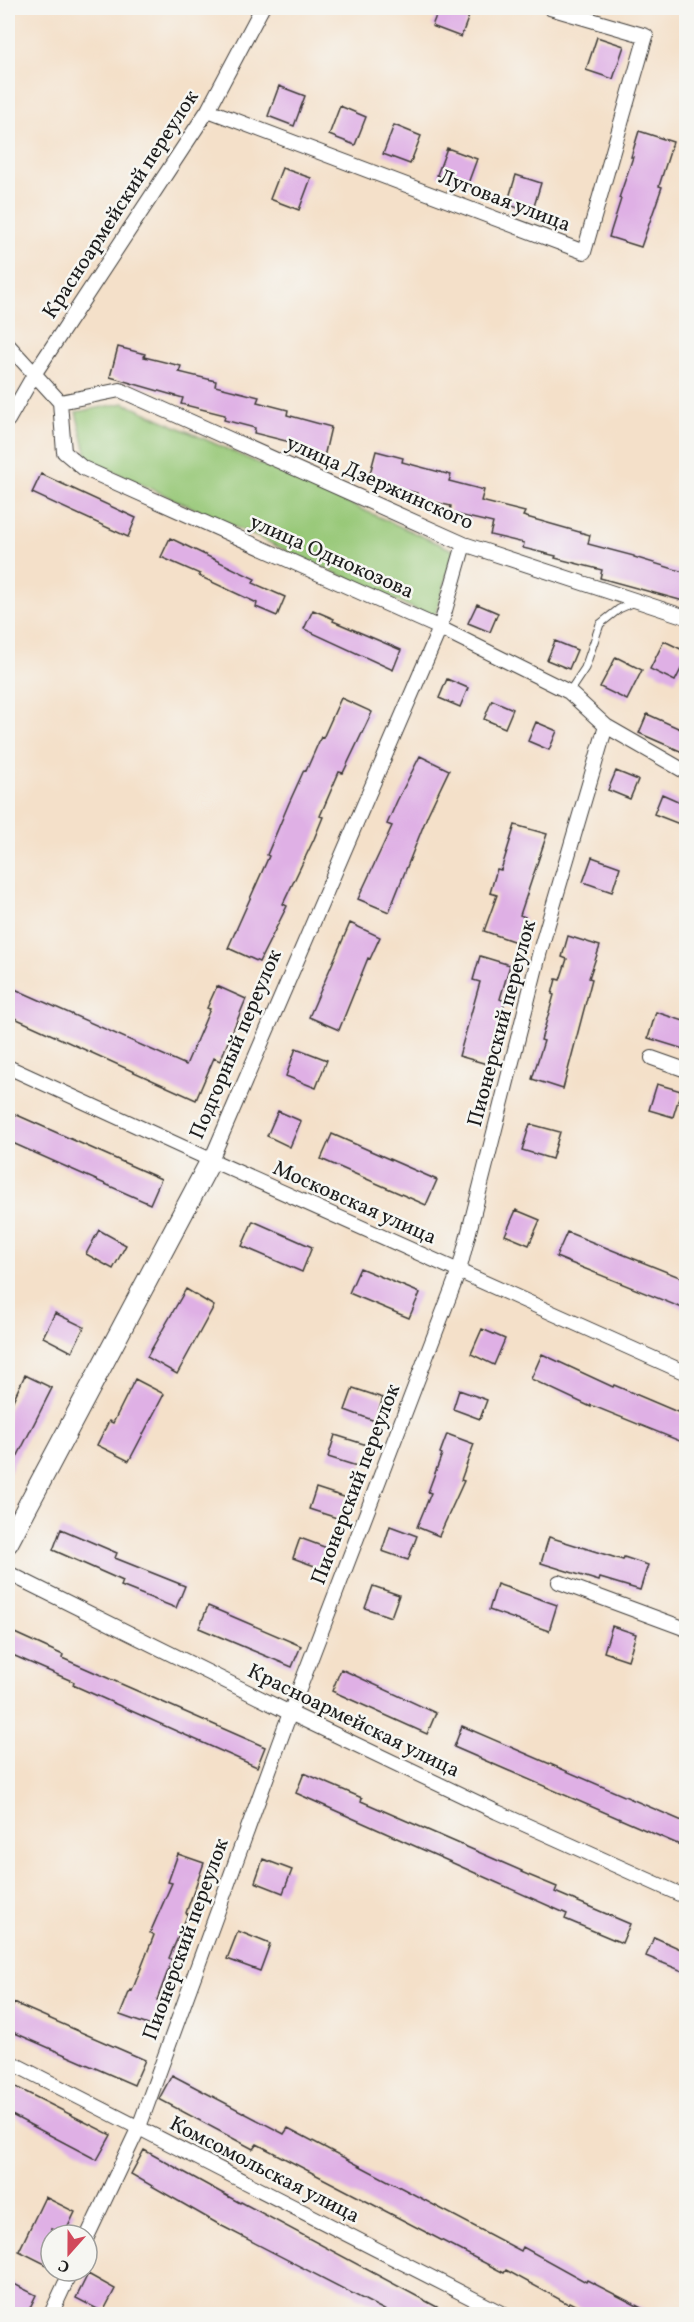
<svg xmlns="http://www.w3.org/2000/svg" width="694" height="2322" viewBox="0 0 694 2322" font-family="Vollkorn,serif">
  <rect width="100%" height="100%" fill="#f6f6f2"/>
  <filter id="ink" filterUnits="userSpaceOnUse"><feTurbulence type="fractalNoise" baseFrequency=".0167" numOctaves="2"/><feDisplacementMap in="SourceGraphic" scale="12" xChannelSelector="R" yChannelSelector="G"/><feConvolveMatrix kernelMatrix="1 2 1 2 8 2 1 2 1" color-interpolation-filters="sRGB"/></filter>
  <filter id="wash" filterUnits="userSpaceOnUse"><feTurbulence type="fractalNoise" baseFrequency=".008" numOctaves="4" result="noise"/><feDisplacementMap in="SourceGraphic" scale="24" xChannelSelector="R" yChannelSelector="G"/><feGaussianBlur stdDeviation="1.35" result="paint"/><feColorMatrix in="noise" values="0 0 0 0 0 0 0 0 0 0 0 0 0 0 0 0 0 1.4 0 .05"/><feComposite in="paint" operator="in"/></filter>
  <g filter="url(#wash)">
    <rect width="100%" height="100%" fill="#f4e0c9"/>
    <path fill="#97c877" stroke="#5a724a" stroke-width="1.5" d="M124 403 455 551 434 618 88 460 76 412Z"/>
    <g id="blocks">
      <path fill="#dfb0e5" d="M439 8H472L461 37 432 26Z
        M597 37 624 46 613 79 586 70Z
        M279 86 305 96 294 126 268 116Z
        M340 106 366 117 355 145 329 135Z
        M394 125 421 136 410 164 383 154Z
        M639 131 673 142 659 186 662 187 641 247 609 237 621 199 619 198 633 157H631Z
        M447 148 477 159 467 186 437 175Z
        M282 168 311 178 299 210 270 199Z
        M516 175 541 183 532 213 507 204Z
        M118 347 145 354 144 357 181 366 179 372 216 381 215 386 259 397 257 402 288 410 287 415 331 427 324 457 297 450 298 444 254 433 255 428 224 420 225 415 181 404 183 398 110 377Z
        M376 451 403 458 402 462 451 475 449 481 484 490 481 501 525 512 523 516 590 535 588 544 634 556V557L687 573V602L600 578 602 570 555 558 556 556 523 548 524 543 490 535 493 523 450 513 451 506 416 498 417 493 368 481Z
        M41 474 136 518 128 537 32 493Z
        M170 538 255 579 253 583 285 597 277 616 256 607 257 603 199 576 200 574 161 557Z
        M477 604 498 613 490 632 468 623Z
        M313 610 334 619 333 621 401 650 393 670 304 629Z
        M555 641 577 650 569 669 547 660Z
        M664 641 687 652V657L675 681 650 669Z
        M616 657 642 670 627 700 600 687Z
        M447 679 468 688 460 707 439 698Z
        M341 698 372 712 343 773 339 772 320 816 323 817 314 839 283 904 287 906 259 962 228 948 269 856 267 855 289 803 304 770 306 771 321 737 323 738Z
        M492 700 513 709 505 728 484 719Z
        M647 714 687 732V754L639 733Z
        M536 722 557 731 549 750 528 741Z
        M420 756 449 770 428 814 389 912 358 899 392 826 387 824 397 801Z
        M616 771 638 780 630 799 608 790Z
        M662 794 687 805V827L654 814Z
        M515 825 547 834 520 915 525 917 516 942 484 931 497 895 490 893 497 869 501 870Z
        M592 857 620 867 612 892 583 882Z
        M350 923 380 937 370 959 368 958 339 1030 309 1017Z
        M568 936 600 946 589 978 592 979 563 1089 532 1079 544 1041 541 1040 554 995 552 994 556 979 560 980 567 959 562 957Z
        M480 956 510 965 500 999 505 1001 487 1064 459 1056 480 982 473 980Z
        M8 986 186 1065 210 1009 207 1008 217 986 246 999 220 1061 214 1058 196 1100 8 1015Z
        M656 1012 687 1022V1050L648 1038Z
        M296 1048 327 1060 316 1088 286 1076Z
        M657 1084 681 1091 673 1117 649 1110Z
        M8 1111 161 1179 150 1204 8 1141Z
        M278 1111 301 1121 290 1147 267 1136Z
        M530 1124 560 1132 552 1159 522 1150Z
        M332 1134 437 1180 426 1205 321 1159Z
        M516 1210 540 1220 529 1245 505 1235Z
        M253 1221 312 1247 302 1272 242 1246Z
        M99 1230 126 1245 113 1269 86 1254Z
        M567 1232 687 1280V1310L556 1257Z
        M360 1268 420 1293 409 1318 349 1293Z
        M186 1289 214 1306 177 1374 147 1357Z
        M55 1313 84 1327 72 1352 43 1337Z
        M482 1329 505 1339 494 1365 471 1354Z
        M542 1354 613 1387 614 1385 687 1416V1444L591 1405V1407L531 1379Z
        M25 1375 52 1388 8 1475V1411Z
        M135 1379 164 1394 129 1461 97 1445 109 1421 113 1423Z
        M353 1388 383 1398 375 1421 345 1410Z
        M459 1390 487 1400 480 1419 453 1409Z
        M447 1434 474 1444 461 1480 464 1481 439 1536 417 1527 431 1493 428 1492 442 1454 440 1453Z
        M335 1435 367 1445 360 1467 328 1457Z
        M316 1488 347 1498 340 1519 309 1509Z
        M390 1526 417 1536 408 1560 382 1551Z
        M61 1529 117 1553 115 1558 185 1586 176 1608 121 1586 123 1581 53 1550Z
        M549 1537 623 1560 624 1557 648 1565 640 1590 600 1578 599 1581 541 1563Z
        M300 1538 327 1548 320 1568 293 1558Z
        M497 1584 557 1605 549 1631 489 1610Z
        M373 1586 399 1595 391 1617 365 1608Z
        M208 1606 301 1646 292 1667 199 1628Z
        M612 1626 636 1634 628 1660 604 1652Z
        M8 1630 63 1655 62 1658 265 1747 257 1767 73 1685 74 1682 8 1653Z
        M341 1669 436 1713 427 1734 332 1691Z
        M462 1726 687 1823V1848L454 1747Z
        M304 1773 362 1798 361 1801 522 1871 521 1872 557 1887 555 1892 630 1924 622 1943 565 1919 567 1914 296 1793Z
        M178 1854 204 1863 186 1913 188 1914 169 1958 172 1960 157 2000 160 2001 151 2026 120 2015 130 1990 132 1991 154 1935 150 1933 172 1883 168 1882Z
        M263 1859 292 1870 283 1893 255 1882Z
        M238 1931 270 1944 260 1971 227 1959Z
        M654 1937 687 1952V1973L646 1956Z
        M14 2003 145 2060 134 2085 8 2030V2019Z
        M172 2075 284 2134 288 2128 521 2251 523 2247 586 2282 587 2280 653 2314H592L569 2302 568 2304 506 2270 504 2273 257 2144 253 2149 159 2099Z
        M8 2083 111 2135 97 2160 8 2113Z
        M144 2150 240 2203 241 2202 450 2314H392L220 2225 131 2174Z
        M45 2197 75 2212 64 2235 51 2229V2267L19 2251Z
        M88 2274 115 2289 103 2312 76 2298Z
        M8 2281 36 2295 27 2314H13L8 2312Z"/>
    </g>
  </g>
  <g filter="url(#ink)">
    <use href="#blocks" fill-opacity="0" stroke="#3c3936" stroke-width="1.5"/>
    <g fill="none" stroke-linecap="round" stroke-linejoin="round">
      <defs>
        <path id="lane" d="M569 692 585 668 600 624 619 609 635 602"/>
        <path id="street" d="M208 110 584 252 646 36 550 8
          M8 345 60 402 64 452 83 468 440 628 569 692 606 726 686 772
          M60 402 120 390 464 544 686 617
          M8 420 35 373 208 110 262 8
          M652 1058 686 1070
          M8 1067 211 1160 686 1373
          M211 1160 440 628 464 544
          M8 1573 290 1713 497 1812 686 1897
          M559 1582 686 1629
          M8 2061 503 2314
          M87 2237 139 2127 290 1713 459 1271 540 951 606 726
          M51 2314 71 2271"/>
        <path id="secondary" d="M8 1543 211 1160"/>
      </defs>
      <use href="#lane" stroke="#3c3936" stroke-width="9"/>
      <use href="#street" stroke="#3c3936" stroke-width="16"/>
      <use href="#secondary" stroke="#3c3936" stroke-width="22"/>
      <use href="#lane" stroke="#fff" stroke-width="7"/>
      <use href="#street" stroke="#fff" stroke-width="14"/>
      <use href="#secondary" stroke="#fff" stroke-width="20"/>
    </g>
  </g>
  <g text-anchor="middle" stroke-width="5" stroke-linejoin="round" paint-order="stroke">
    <g font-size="21" fill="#1c1c1c" stroke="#f6f6f2">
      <text transform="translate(505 200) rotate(21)" y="7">Луговая улица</text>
      <text transform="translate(120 204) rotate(-57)" y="7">Красноармейский переулок</text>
      <text transform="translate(380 482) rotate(24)" y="7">улица Дзержинского</text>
      <text transform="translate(332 556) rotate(24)" y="7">улица Однокозова</text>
      <text transform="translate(501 1023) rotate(-75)" y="7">Пионерский переулок</text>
      <text transform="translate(235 1044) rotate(-67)" y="7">Подгорный переулок</text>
      <text transform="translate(355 1202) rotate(24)" y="7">Московская улица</text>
      <text transform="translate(355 1484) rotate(-69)" y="7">Пионерский переулок</text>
      <text transform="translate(354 1720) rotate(26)" y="7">Красноармейская улица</text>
      <text transform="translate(185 1939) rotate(-70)" y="7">Пионерский переулок</text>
      <text transform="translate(265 2169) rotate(27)" y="7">Комсомольская улица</text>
    </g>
  </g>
  <rect width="694" height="2322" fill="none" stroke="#f6f6f2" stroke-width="30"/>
  <g transform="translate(69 2253) rotate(201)"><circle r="28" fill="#f6f6f2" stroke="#9f9f9c" stroke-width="1.5"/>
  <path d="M0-4.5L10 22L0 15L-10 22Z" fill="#d1495b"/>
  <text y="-9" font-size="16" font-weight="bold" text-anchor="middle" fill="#1c1c1c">С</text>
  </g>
</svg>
